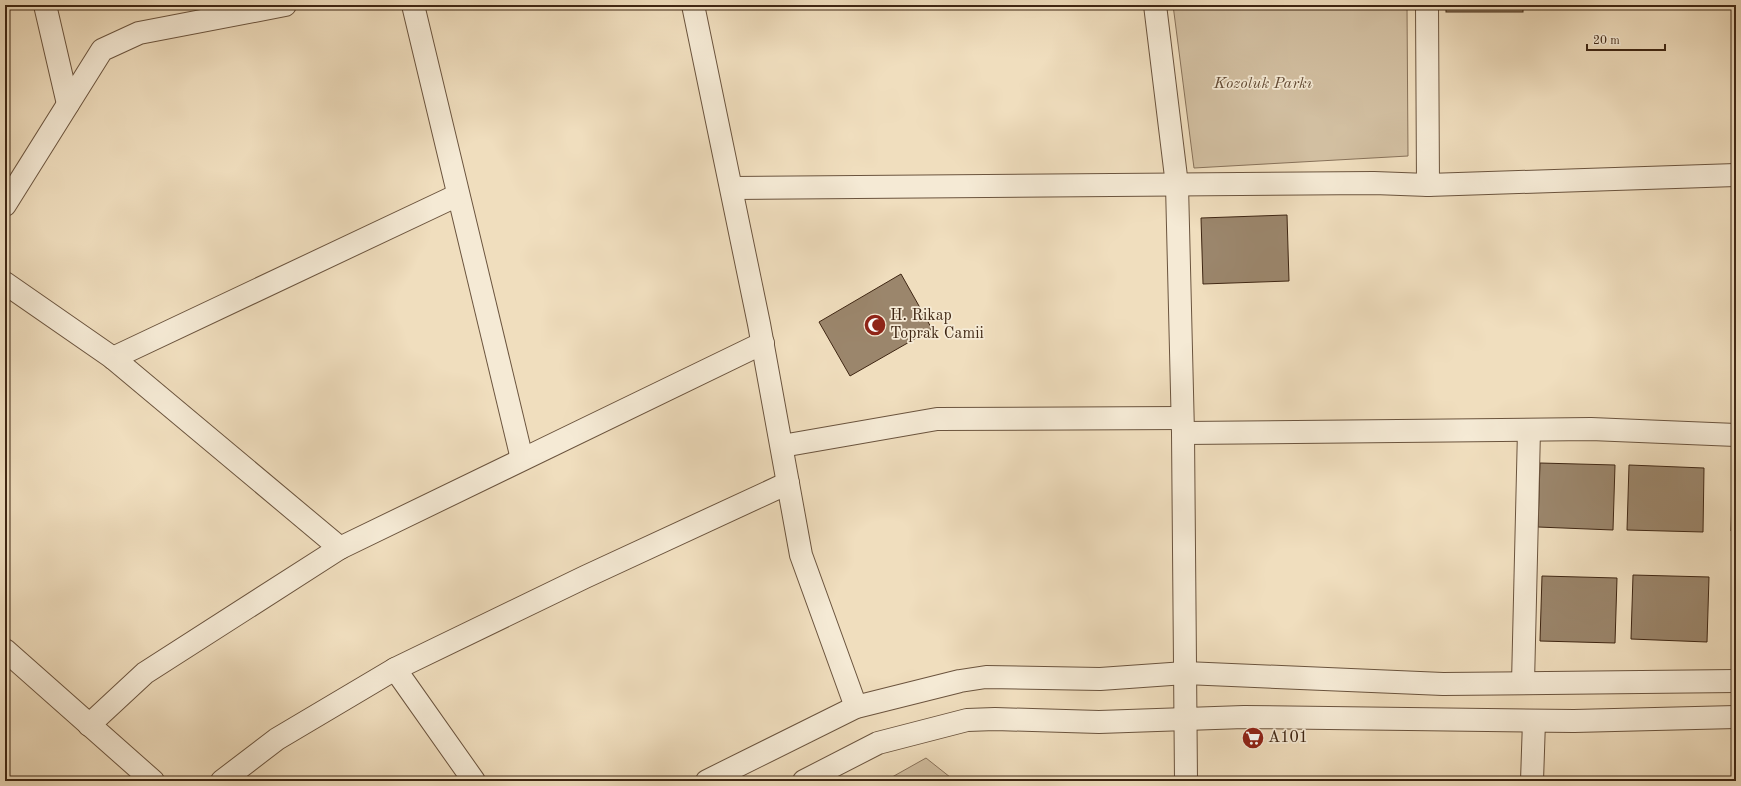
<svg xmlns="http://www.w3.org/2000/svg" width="1741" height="786" viewBox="0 0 1741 786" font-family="'Old Standard TT',serif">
<rect width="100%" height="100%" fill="#f0debe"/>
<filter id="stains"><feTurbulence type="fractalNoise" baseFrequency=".005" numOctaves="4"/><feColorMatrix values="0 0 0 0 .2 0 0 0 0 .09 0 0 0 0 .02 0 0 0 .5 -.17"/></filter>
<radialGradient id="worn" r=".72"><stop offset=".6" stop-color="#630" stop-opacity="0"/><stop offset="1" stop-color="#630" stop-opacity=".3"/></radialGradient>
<g fill="#d2bfa1" stroke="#88725a">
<path d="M 1173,5 L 1407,5 L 1408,156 L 1194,168 Z"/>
<path d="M 926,758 L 955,781 L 885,781 Z"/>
</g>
<g fill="#9b866c" stroke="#3f2613">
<rect x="1446" y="5" width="77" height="7"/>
<path d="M 1287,215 L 1289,281 L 1203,284 L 1201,218 Z"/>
<path d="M 901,274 L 932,329 L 850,376 L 819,322 Z"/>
<path d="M 1540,463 L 1615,465 L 1613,530 L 1538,527 Z"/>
<path d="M 1629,465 L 1704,468 L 1703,532 L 1627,530 Z"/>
<path d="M 1733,466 L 1736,467 L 1736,531 L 1731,531 Z"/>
<path d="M 1633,575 L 1709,577 L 1707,642 L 1631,639 Z"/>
<path d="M 1542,576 L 1617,578 L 1615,643 L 1540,641 Z"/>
<path d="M 1735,577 L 1736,577 L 1736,642 L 1733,642 Z"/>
</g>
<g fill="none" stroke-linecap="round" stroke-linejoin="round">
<g stroke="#6b543e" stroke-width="24">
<g id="minor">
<path d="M 45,5 L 68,104"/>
<path d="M 413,5 L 522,459"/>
<path d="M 693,5 L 759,324 L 801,555 L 856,707"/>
<path d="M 1155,5 L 1177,185 L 1183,433 L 1186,781"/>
<path d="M 1427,5 L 1428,185"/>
<path d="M 732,188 L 1374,183 L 1428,185 L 1736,175"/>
<path d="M 5,205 L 102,50 L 139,33 L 285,5"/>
<path d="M 5,283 L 113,358 L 340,548"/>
<path d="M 113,358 L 458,195"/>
<path d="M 1183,433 L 1591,429 L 1736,435"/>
<path d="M 782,446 L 937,419 L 1182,418"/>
<path d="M 5,650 L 153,781"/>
<path d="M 395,669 L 474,781"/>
<path d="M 1523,683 L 1529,430"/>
<path d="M 89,725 L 145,673 L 340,548 L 763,343"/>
<path d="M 222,781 L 277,739 L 395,669 L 585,577 L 788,483"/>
<path d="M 1532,781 L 1534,721"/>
</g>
</g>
<g stroke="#6b543e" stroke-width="24">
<g id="tertiary">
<path d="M 707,781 L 856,707 L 960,681 L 986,677 L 1100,679 L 1185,673 L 1443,684 L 1736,681"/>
<path d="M 804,781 L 878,743 L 967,720 L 995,719 L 1099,722 L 1244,717 L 1574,721 L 1736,717"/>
</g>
</g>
<use href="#minor" stroke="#f5ead5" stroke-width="22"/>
<use href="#tertiary" stroke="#f5ead5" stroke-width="22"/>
</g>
<defs>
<g id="mosque-disc" transform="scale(1.15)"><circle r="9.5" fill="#8f2418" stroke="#f5ead5"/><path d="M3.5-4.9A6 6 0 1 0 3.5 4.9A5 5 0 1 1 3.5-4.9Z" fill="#fff"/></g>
<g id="supermarket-disc" transform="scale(1.15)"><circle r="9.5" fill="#8f2418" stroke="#f5ead5"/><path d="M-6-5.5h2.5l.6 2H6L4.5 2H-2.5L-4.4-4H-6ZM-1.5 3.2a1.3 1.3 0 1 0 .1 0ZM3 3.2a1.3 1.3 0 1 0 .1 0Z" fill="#fff"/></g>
</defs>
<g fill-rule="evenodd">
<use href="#mosque-disc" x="875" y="325"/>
<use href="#supermarket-disc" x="1253" y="738"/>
</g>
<g text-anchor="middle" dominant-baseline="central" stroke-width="3.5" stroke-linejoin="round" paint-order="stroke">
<g font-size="16" font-style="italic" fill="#644c36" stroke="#f5ead5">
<text x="1263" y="84">Kozoluk Parkı</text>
</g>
<g font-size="16" fill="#3f2613" stroke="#f5ead5" text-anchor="start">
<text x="890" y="316">H. Rikap<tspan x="890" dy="18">Toprak Camii</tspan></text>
<text x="1268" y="738">A101</text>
</g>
</g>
<rect width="1741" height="786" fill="none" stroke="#f0debe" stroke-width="20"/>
<rect x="6" y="6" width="1729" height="774" fill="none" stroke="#3f2613" stroke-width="2"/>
<rect x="10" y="10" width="1721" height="766" fill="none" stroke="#3f2613"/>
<path d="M1587 44v6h78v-6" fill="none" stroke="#3f2613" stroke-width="2"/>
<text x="1593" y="44" font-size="12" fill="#3f2613" stroke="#f5ead5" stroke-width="3" paint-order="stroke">20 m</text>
<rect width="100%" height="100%" filter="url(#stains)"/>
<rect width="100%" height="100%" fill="url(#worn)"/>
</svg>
